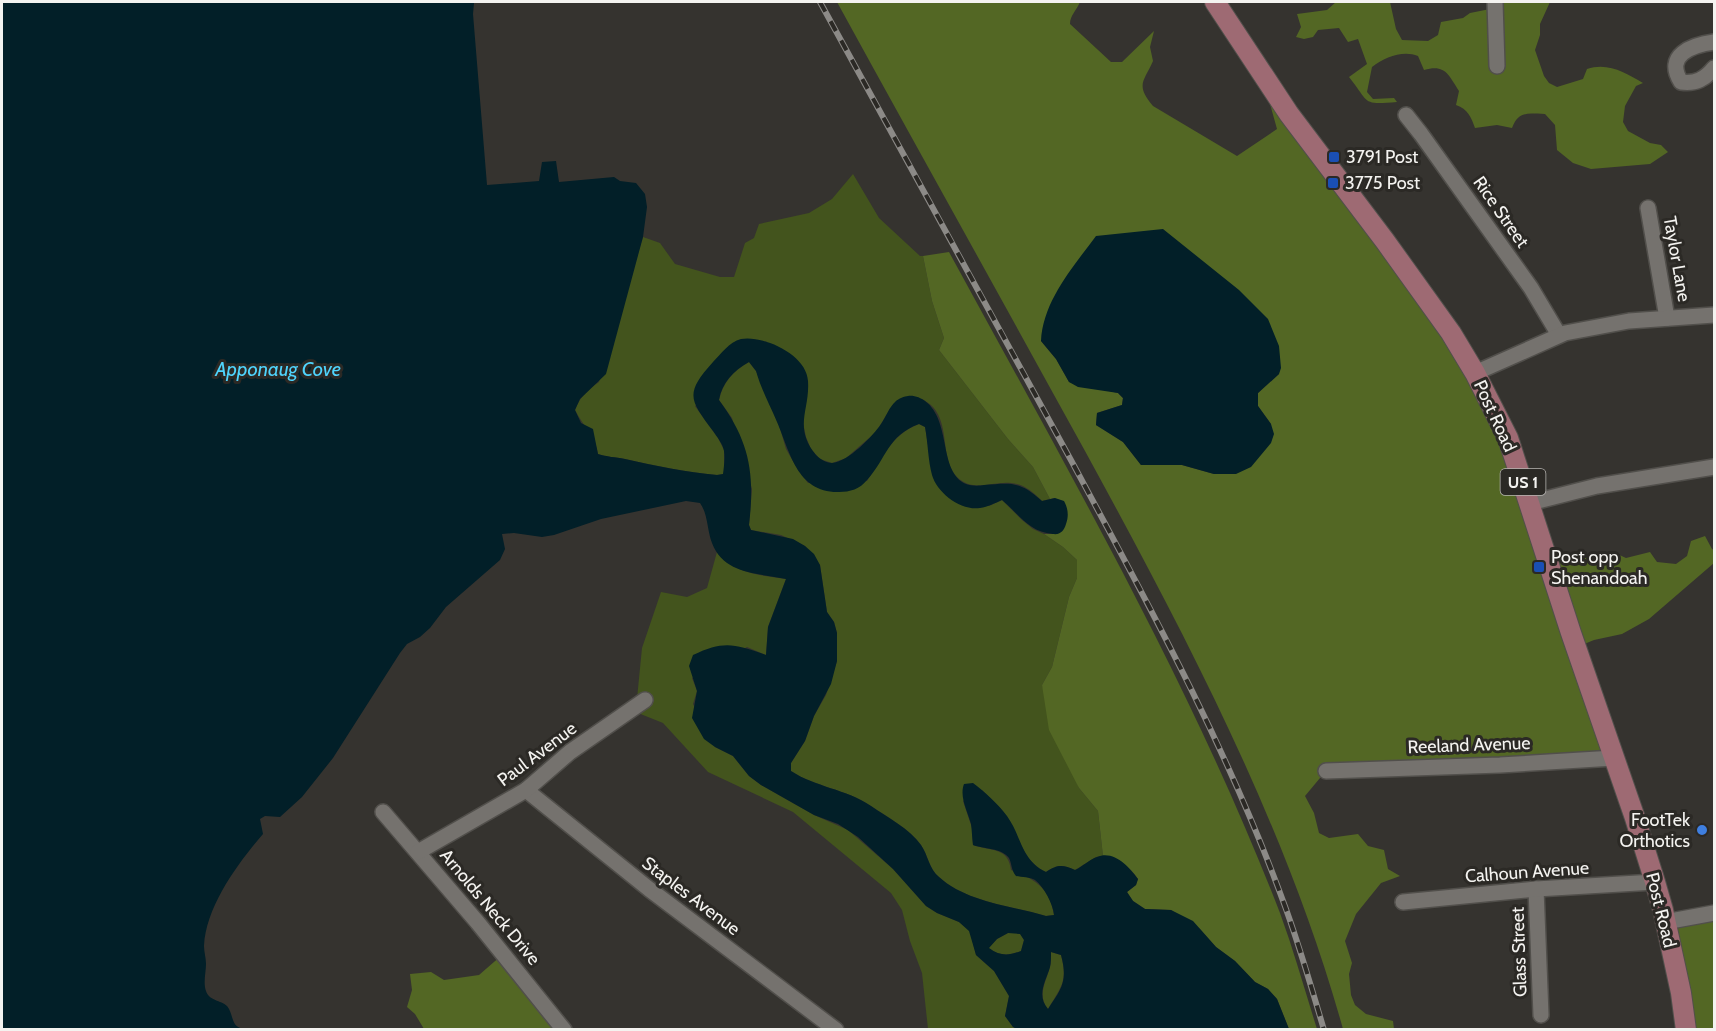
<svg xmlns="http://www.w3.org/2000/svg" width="1716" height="1031" viewBox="0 0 1716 1031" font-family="Cabin,sans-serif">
<rect width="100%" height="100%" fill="#35332f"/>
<g fill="#43541d">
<path d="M 853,174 L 879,218 L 920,256 L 923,256 L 932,301 L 944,338 L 939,350 L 1008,439 L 1033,467 L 1050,499 L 1042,501 C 1033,492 1024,484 1011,483 C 992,481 973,493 957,477 C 940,459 950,426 933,407 C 930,404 926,401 922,399 L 890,409 L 876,432 L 846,458 L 832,463 L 820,459 L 811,449 L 806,437 L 803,423 L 804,409 L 766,341 L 695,406 L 718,438 L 724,450 L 724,474 L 717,475 C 686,472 655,466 625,459 C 615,457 607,457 598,454 C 596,437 583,426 575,410 C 580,397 587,390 599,382 L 643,237 L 660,243 L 675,264 L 720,277 L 734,277 L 745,243 L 754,238 L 759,224 L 809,213 L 832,199 Z"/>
<path d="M 749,362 L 756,371 L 779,425 L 786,449 L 798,470 L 808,483 L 867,481 C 883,457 891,435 919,424 L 925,427 L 933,476 L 989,506 L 1002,500 L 1022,520 L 1033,529 L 1044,534 L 1063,547 L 1077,560 L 1077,578 L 1069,597 L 1052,667 L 1042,685 L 1079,788 L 1098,811 L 1103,856 L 1096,857 L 1075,870 C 1063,865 1058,864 1046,872 C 1023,861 1021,840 1008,819 C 1002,808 991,799 982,790 L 963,801 L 972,828 L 973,845 C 991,852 1008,846 1011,870 C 1035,879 1050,888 1054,915 L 1046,916 C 1012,906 966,902 939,877 C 929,869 928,855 921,845 C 910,829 887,817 871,806 C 846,789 815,787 791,771 L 791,763 L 805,741 L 814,716 L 826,695 L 837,661 L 837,633 L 834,622 L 827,612 L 820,565 L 805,546 L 781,535 L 751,530 L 749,525 L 752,489 L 732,418 L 719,400 C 723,382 733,371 749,362 Z"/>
<path d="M 717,552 C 735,574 759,575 786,579 L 768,627 L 766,655 L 747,647 L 692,678 L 697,691 L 693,704 L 715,747 L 733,756 L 749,776 L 761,785 L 814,815 L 848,830 L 893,869 L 926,906 L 937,913 L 959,922 L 970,931 L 976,955 L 994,971 L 1009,996 L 1005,1016 L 1013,1027 L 1019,1029 L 928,1029 L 922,973 L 910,941 L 902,910 L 891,893 L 793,812 L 708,772 L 663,723 L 638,713 L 636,709 L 642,648 L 661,592 L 687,597 L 707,588 Z"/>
<path d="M 1008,933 L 1020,933 L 1024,940 L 1021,951 C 1008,956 1000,956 988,948 L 997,939 Z"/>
<path d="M 1051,952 L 1061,955 C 1068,982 1061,987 1048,1009 C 1037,995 1046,982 1050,967 C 1051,963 1051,957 1051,952 Z"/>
</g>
<g fill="#536724" fill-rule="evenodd">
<path d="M 837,2 L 1080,2 C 1077,10 1070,15 1070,24 L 1111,62 L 1122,62 L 1154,31 L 1150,47 L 1153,61 C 1144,82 1135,84 1153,106 L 1237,156 L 1277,129 L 1261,72 L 1471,373 L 1550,565 L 1564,560 L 1613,552 L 1626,558 L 1650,552 L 1657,562 L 1676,564 L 1687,556 L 1691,541 L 1705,536 L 1712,549 L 1714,550 L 1714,563 L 1649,619 L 1622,634 L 1594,640 L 1577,647 L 1613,760 L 1325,772 L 1305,796 L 1314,813 L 1319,833 L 1329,838 L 1358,834 L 1368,846 L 1384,850 L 1388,869 L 1400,876 L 1381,883 L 1356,914 L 1345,941 L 1352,963 L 1349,974 L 1351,995 L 1355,1005 L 1366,1014 L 1393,1021 L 1394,1029 L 1343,1029 C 1286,825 1186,636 1085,451 C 1002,300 920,153 837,2 ZM 1041,341 L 1279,374 L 1258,393 L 1258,406 L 1271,424 L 1214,474 L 1182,465 L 1141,465 L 1123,442 L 1096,425 L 1097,413 L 1122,405 L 1123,398 L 1118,393 L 1069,382 L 1056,359 Z"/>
<path d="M 1336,2 L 1390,2 L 1396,29 L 1402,40 L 1428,41 L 1438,35 L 1441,22 L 1463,18 L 1470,13 L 1495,8 L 1496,2 L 1550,2 L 1540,24 L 1540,35 L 1535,50 L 1544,76 L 1549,83 L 1557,87 L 1583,79 L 1587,69 C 1608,62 1626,73 1643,83 L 1636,86 L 1625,106 L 1623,122 L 1628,131 L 1650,143 L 1661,145 L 1668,152 L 1650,164 L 1591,169 L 1573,163 L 1557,150 L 1555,125 L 1545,114 C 1528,114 1519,110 1512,128 L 1497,125 L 1475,128 C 1471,117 1468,109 1456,105 L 1459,91 C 1448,74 1445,64 1424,70 L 1418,56 C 1403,50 1385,57 1372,67 L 1367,92 L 1373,99 L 1394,98 L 1397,102 C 1361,105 1370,103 1349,77 L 1367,64 L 1358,39 L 1348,42 L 1339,28 L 1318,30 L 1313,37 L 1304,39 L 1296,37 L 1301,27 L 1297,14 L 1327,10 Z"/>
<path d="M 949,252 C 1067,469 1191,683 1280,913 C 1294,951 1305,991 1317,1029 L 1289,1029 L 1277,999 L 1268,989 L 1255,982 L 1235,961 L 1216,947 L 1200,929 L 1171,910 L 1145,909 L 1133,901 L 1127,892 L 1136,885 L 1138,879 C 1130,867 1118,857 1103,856 L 1098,811 L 1079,788 L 1049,730 L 1042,685 L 1052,667 L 1069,597 L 1077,578 L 1077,560 L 1063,547 L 1044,534 L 1058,534 L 1055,498 L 1050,499 L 1033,467 L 1008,439 L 939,350 L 944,338 L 932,301 L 923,256 Z"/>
<path d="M 1714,910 L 1714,1029 L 1684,1029 L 1665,924 Z"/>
<path d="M 502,955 L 563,1029 L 424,1029 L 415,1014 L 407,1007 L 412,990 L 410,974 L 431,972 L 444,980 L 479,975 Z"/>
</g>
<g fill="#021f28" fill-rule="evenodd">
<path d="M 2,2 L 489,2 L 474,3 L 473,14 L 487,185 L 539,181 L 542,162 L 556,161 L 559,182 L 614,177 L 620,181 L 636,183 L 645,194 L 647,207 L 643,237 L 606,374 L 580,399 L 575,410 L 581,423 L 593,429 L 598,454 C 607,457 615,457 625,459 C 655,466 686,472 717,475 L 723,474 C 724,467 725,458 724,451 C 723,444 717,437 713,431 C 690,400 684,394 713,362 C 721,354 729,342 741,339 C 764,335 807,355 808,381 C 810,410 793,427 816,455 C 820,459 826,463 832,463 C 848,462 873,436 881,424 C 886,417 889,407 896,401 C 898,399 905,396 908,396 C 914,395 921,398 925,401 C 952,421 938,472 966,484 C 971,486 979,486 984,485 C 1012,483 1020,481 1042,501 L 1055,498 L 1064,501 C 1068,508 1069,516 1066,524 C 1064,531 1060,535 1053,534 C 1028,532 1019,514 1002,500 C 995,503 988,507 980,508 C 961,511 937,493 932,475 C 928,460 928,443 925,427 L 919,424 C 887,436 887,458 867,480 C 860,489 850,492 839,492 C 797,493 790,452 777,422 C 770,405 761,389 756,371 L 749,362 C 733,371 722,383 719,400 C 750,442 755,474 749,525 L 751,530 L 793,539 L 805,546 L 814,554 L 820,565 L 827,612 L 834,622 L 837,633 L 837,661 L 831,684 L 814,716 L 805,741 L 791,763 L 791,771 C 815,787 846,789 871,806 C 887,817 910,829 921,845 C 928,855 929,869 939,877 C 966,902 1012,906 1046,916 L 1054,915 C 1053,904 1044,887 1035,880 C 1030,877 1022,877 1016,876 C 1011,870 1012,864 1009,858 C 1002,848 983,849 973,845 C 972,838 972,831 971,824 C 968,812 959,797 964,784 L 973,783 C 985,792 998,804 1007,816 C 1022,837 1021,860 1046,872 C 1058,864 1063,865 1075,870 C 1082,867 1090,859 1097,857 C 1114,850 1129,867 1138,879 L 1136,885 L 1127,892 L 1133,901 L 1145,909 L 1171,910 L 1193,921 L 1216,947 L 1235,961 L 1255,982 L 1268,989 L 1277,999 L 1289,1029 L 1019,1030 L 1013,1027 L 1005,1016 L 1009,996 L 994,971 L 976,955 L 969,931 L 959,922 L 937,913 L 926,906 L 893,869 L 858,837 L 838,824 L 814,815 L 761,785 L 749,776 L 733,756 L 715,747 L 704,739 L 692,718 L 697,691 L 689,666 L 693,655 C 724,640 735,644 766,655 L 768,627 L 786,579 C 759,573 724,575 712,543 C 707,530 708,514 700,503 L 686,501 L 601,519 L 554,535 L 542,537 L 514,533 L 502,534 L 505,549 L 500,560 L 446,607 L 430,628 L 420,637 L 407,644 L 400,653 L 333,758 L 302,797 L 280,817 L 265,816 L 260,819 L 263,834 C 238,863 206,906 204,946 C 204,952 206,958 206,964 C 206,972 203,983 206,991 C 209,1001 221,1000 227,1006 C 234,1014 230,1028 245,1029 L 2,1029 ZM 1008,933 L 1020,934 L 1024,940 L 1021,951 C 1008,956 1000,956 989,948 L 997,939 ZM 1051,952 L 1061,955 C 1068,981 1062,988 1048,1009 C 1036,995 1046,981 1050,967 C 1051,963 1051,957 1051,952 Z"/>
<path d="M 1163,229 L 1239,290 L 1268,319 L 1279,346 L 1281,368 L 1279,374 L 1258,393 L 1258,406 L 1271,424 L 1274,434 L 1271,443 L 1251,467 L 1236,474 L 1214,474 L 1182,465 L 1141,465 L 1123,442 L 1096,425 L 1097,413 L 1122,405 L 1123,398 L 1118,393 L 1078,387 L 1069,382 L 1056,359 L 1041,341 C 1043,301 1073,267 1096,236 Z"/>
</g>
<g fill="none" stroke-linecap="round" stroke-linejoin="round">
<g stroke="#514f4b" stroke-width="18">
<g id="minor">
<path d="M 1495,2 L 1497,66"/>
<path d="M 1714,42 C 1692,45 1664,55 1681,82 C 1696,84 1705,79 1714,68"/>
<path d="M 1406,115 L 1421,134 L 1531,288 L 1559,335"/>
<path d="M 1648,208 L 1667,318"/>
<path d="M 1475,373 L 1565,333 L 1629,321 L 1714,315"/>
<path d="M 1530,503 L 1597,486 L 1714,467"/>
<path d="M 1326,771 L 1500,765 L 1614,758"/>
<path d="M 526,790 L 649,889 L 836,1030"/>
<path d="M 383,812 L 478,923 L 564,1030"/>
<path d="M 418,852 L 526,790 L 570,752 L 645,700"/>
<path d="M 1536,889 L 1541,1015"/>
<path d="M 1403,902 L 1536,889 L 1655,882"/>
<path d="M 1665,922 L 1714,913"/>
</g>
</g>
<g stroke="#514f4b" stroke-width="22">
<path id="major" d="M 1215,2 L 1289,114 L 1385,241 L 1451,333 L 1475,373 L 1508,438 L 1571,633 L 1635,818 L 1655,882 L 1663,910 L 1681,993 L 1686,1030"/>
</g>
<use href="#minor" stroke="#75726e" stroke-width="15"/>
<use href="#major" stroke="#9e6a73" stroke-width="20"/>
<g stroke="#8c8a87" stroke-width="6">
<path id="rail" d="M 820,2 C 904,155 988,308 1072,462 C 1150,607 1230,753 1286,909 C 1300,948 1312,989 1324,1030"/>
</g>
<use href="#rail" stroke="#2b2925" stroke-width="4" stroke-dasharray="11" stroke-linecap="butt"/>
</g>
<g fill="#1a4fb4" stroke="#2b2925" stroke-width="2">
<rect x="1328" y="151" width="12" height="12" rx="3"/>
<rect x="1327" y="177" width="12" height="12" rx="3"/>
<rect x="1533" y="561" width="12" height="12" rx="3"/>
</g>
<circle fill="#3f7fe0" stroke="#2b2925" stroke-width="2" cx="1702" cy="830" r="6"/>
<g text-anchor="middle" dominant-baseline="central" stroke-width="6" stroke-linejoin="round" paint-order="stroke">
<rect fill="#2b2925" stroke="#b8b6b3" stroke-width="1.5" x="1500.5" y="469" width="45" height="26" rx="4.5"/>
<g font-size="16" font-weight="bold" fill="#f4f3f0">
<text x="1523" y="482">US 1</text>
</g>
<g font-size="18" fill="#f4f3f0" stroke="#2b2925" text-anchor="start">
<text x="1346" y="157">3791 Post</text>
<text x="1345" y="183">3775 Post</text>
<text x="1551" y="557">Post opp<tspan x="1551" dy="21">Shenandoah</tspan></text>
<text x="1690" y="820" text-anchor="end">FootTek<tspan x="1690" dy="21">Orthotics</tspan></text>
</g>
<g font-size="18" fill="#f4f3f0" stroke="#2b2925">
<text transform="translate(1501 212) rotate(55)">Rice Street</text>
<text transform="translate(1677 259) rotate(80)">Taylor Lane</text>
<text transform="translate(1495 416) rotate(65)">Post Road</text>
<text transform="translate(1469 745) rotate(-2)">Reeland Avenue</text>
<text transform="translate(537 754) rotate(-37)">Paul Avenue</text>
<text transform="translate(1527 872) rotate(-4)">Calhoun Avenue</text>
<text transform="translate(691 896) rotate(37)">Staples Avenue</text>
<text transform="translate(490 907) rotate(50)">Arnolds Neck Drive</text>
<text transform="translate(1661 910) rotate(76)">Post Road</text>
<text transform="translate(1519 952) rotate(-92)">Glass Street</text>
</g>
<g font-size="20" font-style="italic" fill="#4fd4fc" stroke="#2b2925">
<text x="278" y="369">Apponaug Cove</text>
</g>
</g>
<rect width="1716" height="1031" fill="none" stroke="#f4f3f0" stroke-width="6"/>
</svg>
